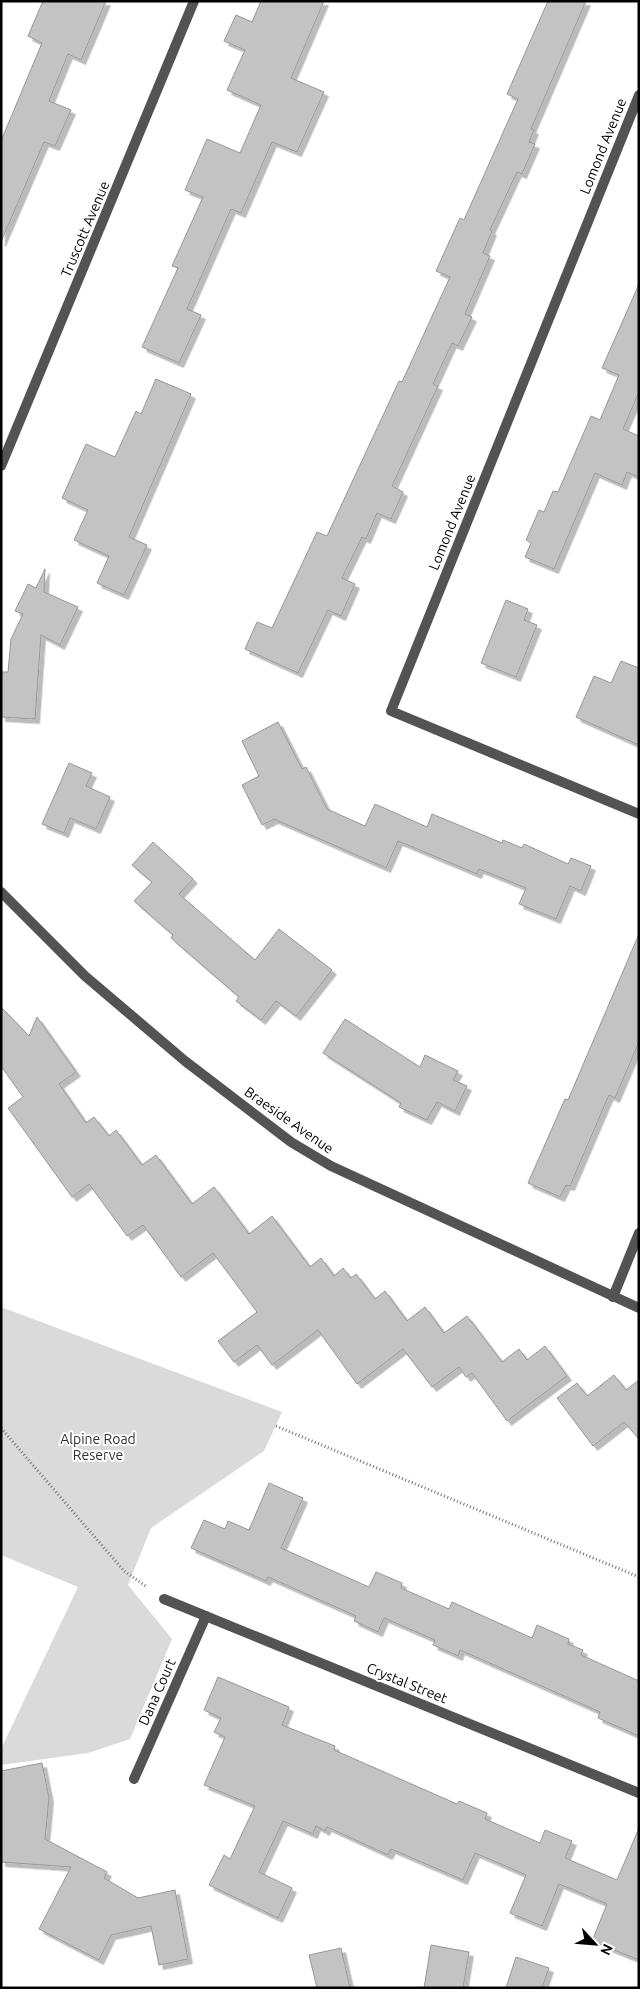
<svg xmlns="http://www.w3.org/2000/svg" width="640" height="1989" viewBox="0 0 640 1989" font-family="Ubuntu,sans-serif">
<defs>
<filter id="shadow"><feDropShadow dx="4.5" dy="4.5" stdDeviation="0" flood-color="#0004"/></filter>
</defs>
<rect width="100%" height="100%" fill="#fff"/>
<path fill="#dadada" d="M 1,1307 L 282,1412 L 264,1451 L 151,1528 L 128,1585 L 172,1639 L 130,1739 L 88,1753 L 1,1765 L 1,1749 L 78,1587 L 1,1555 Z"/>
<g fill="#c3c3c3" stroke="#979797" filter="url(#shadow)">
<path d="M 43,1 L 106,1 L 81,60 L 68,54 L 49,101 L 71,110 L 55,146 L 44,142 L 1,242 L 1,141 L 42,43 L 28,36 Z"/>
<path d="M 261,1 L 324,1 L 291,78 L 324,92 L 297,152 L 272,142 L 241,213 L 231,209 L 187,309 L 201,315 L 179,363 L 142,347 L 178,268 L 172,266 L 203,197 L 185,190 L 207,139 L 240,153 L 261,105 L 227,90 L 245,50 L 224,41 L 236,15 L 252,22 Z"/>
<path d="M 548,1 L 586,1 L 531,129 L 534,130 L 529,142 L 535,144 L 522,174 L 517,172 L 490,230 L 492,231 L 483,253 L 490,256 L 465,314 L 472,317 L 458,346 L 452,343 L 433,384 L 438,386 L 392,486 L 403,492 L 391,519 L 377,513 L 366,539 L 362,537 L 342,578 L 355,584 L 341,616 L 328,610 L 298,673 L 245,649 L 257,622 L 272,628 L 317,532 L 327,536 L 399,381 L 402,382 L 450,277 L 436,271 L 460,218 L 464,220 L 518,99 L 507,94 Z"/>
<path d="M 639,284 L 639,392 L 623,429 L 639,436 L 639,477 L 627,472 L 622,485 L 595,473 L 554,569 L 525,557 L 531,543 L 526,540 L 539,510 L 544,512 L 553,491 L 558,492 L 591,416 L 600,420 L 619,375 L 602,368 Z"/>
<path d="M 156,379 L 191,394 L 129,537 L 147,545 L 124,595 L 97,583 L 109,556 L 74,540 L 88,510 L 62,498 L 86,444 L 115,457 L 136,411 L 141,414 Z"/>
<path d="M 45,569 L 44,592 L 78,607 L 60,645 L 41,635 L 35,719 L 1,717 L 1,672 L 8,672 L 11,639 L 23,614 L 15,611 L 28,584 L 36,588 Z"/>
<path d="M 506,600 L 528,609 L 524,620 L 537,625 L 516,677 L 481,663 Z"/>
<path d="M 621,661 L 639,668 L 639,745 L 576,717 L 594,676 L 611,683 Z"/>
<path d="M 278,722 L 302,769 L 306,767 L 327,809 L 365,826 L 375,804 L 427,827 L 432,814 L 502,843 L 503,840 L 522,848 L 524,844 L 568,864 L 571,858 L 591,866 L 581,891 L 570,886 L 556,919 L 519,904 L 526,888 L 479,869 L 477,874 L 398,841 L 386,868 L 274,819 L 262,825 L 242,785 L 259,776 L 242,741 Z"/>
<path d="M 69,763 L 92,773 L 86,786 L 110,797 L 96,829 L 70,818 L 64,833 L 42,824 Z"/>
<path d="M 153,842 L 193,879 L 179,894 L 255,960 L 279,929 L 332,970 L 296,1016 L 276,1001 L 261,1020 L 236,1001 L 239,997 L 171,938 L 173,935 L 134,901 L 152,882 L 132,865 Z"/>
<path d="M 639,934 L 639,1042 L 615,1098 L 609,1095 L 570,1186 L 566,1185 L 560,1197 L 528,1183 L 565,1099 L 568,1100 Z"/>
<path d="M 1,1007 L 29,1036 L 37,1017 L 76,1072 L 59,1084 L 86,1123 L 94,1117 L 109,1136 L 116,1130 L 142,1165 L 156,1155 L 192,1204 L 214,1187 L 249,1234 L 272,1216 L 310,1267 L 321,1258 L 334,1276 L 343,1268 L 351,1278 L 356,1274 L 375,1299 L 385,1291 L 407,1321 L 425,1307 L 444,1333 L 467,1316 L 502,1362 L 519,1349 L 527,1360 L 545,1346 L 567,1376 L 507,1421 L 472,1373 L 466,1377 L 459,1367 L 432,1387 L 403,1349 L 357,1384 L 318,1330 L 272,1365 L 257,1345 L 234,1362 L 218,1341 L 257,1312 L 213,1253 L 181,1277 L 143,1225 L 127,1236 L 89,1184 L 72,1197 L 8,1108 L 23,1097 L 1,1066 Z"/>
<path d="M 345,1019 L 420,1067 L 425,1055 L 458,1071 L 453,1080 L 467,1086 L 455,1111 L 437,1102 L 427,1120 L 399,1107 L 401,1103 L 323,1053 Z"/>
<path d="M 614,1375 L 626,1390 L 639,1380 L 639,1439 L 624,1422 L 593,1446 L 557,1398 L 577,1383 L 587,1396 Z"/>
<path d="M 269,1483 L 303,1498 L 281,1548 L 369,1587 L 376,1572 L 402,1583 L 401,1588 L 449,1609 L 452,1602 L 532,1638 L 537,1625 L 569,1639 L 568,1644 L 583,1650 L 581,1655 L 639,1681 L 639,1736 L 598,1718 L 600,1712 L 460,1650 L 458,1656 L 433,1645 L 435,1640 L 384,1618 L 378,1632 L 354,1621 L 356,1616 L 268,1577 L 266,1581 L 191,1548 L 204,1520 L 225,1529 L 228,1521 L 249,1530 Z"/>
<path d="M 218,1677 L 289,1707 L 282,1725 L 335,1746 L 334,1750 L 457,1804 L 459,1801 L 487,1813 L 485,1819 L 540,1843 L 545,1830 L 572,1841 L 565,1858 L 617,1880 L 639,1828 L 639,1960 L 592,1941 L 607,1904 L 559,1884 L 542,1926 L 510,1913 L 526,1875 L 475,1853 L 463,1880 L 391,1849 L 388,1855 L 327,1827 L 325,1831 L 316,1826 L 313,1834 L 283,1821 L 259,1872 L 292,1888 L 278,1918 L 209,1885 L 224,1855 L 230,1859 L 255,1806 L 204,1785 L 225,1737 L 214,1732 L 221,1718 L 204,1710 Z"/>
<path d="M 42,1763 L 49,1798 L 45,1839 L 107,1872 L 104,1878 L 138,1898 L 175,1890 L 188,1959 L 159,1965 L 151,1926 L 111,1935 L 99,1960 L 39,1929 L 71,1867 L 1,1862 L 1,1771 Z"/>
<path d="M 431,1945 L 469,1952 L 463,1988 L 424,1988 Z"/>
<path d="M 341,1948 L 350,1988 L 317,1988 L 309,1955 Z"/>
<path d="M 516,1957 L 549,1968 L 542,1988 L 506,1988 Z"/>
</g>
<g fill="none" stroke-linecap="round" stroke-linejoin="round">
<g stroke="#757575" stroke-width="3" stroke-dasharray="1 2.5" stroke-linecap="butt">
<path d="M 276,1426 L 639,1577"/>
<path d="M 1,1428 L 124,1571 L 147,1587"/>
</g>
<g stroke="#535353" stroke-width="10">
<path d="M 639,95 L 391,711 L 639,814"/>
<path d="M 1,466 L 194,1"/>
<path d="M 613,1297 L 639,1233"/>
<path d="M 164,1599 L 639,1793"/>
<path d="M 134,1779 L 206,1616"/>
</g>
<path stroke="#535353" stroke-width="10" d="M 1,892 L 85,976 L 185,1061 L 291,1142 L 331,1166 L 639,1308"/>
</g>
<g text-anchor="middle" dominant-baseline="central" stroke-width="4" stroke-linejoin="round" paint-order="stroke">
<g font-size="14" fill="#000" stroke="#fff">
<text transform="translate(603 146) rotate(-68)">Lomond Avenue</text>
<text transform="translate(85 229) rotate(-67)">Truscott Avenue</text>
<text transform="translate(452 522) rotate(-68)">Lomond Avenue</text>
<text transform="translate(289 1120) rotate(35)">Braeside Avenue</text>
<text transform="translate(407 1683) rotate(22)">Crystal Street</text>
<text transform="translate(157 1692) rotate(-66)">Dana Court</text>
</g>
<g font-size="14" fill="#313131" stroke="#fff">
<text x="98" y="1439">Alpine Road<tspan x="98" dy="16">Reserve</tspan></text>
</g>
</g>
<rect width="640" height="1989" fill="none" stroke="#000000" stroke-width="5"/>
<g transform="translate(595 1944) rotate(116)" stroke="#ffffff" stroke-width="4" paint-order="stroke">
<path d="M0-4L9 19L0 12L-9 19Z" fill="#000000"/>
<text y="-8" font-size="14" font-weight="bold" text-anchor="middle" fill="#000000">N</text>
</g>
</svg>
